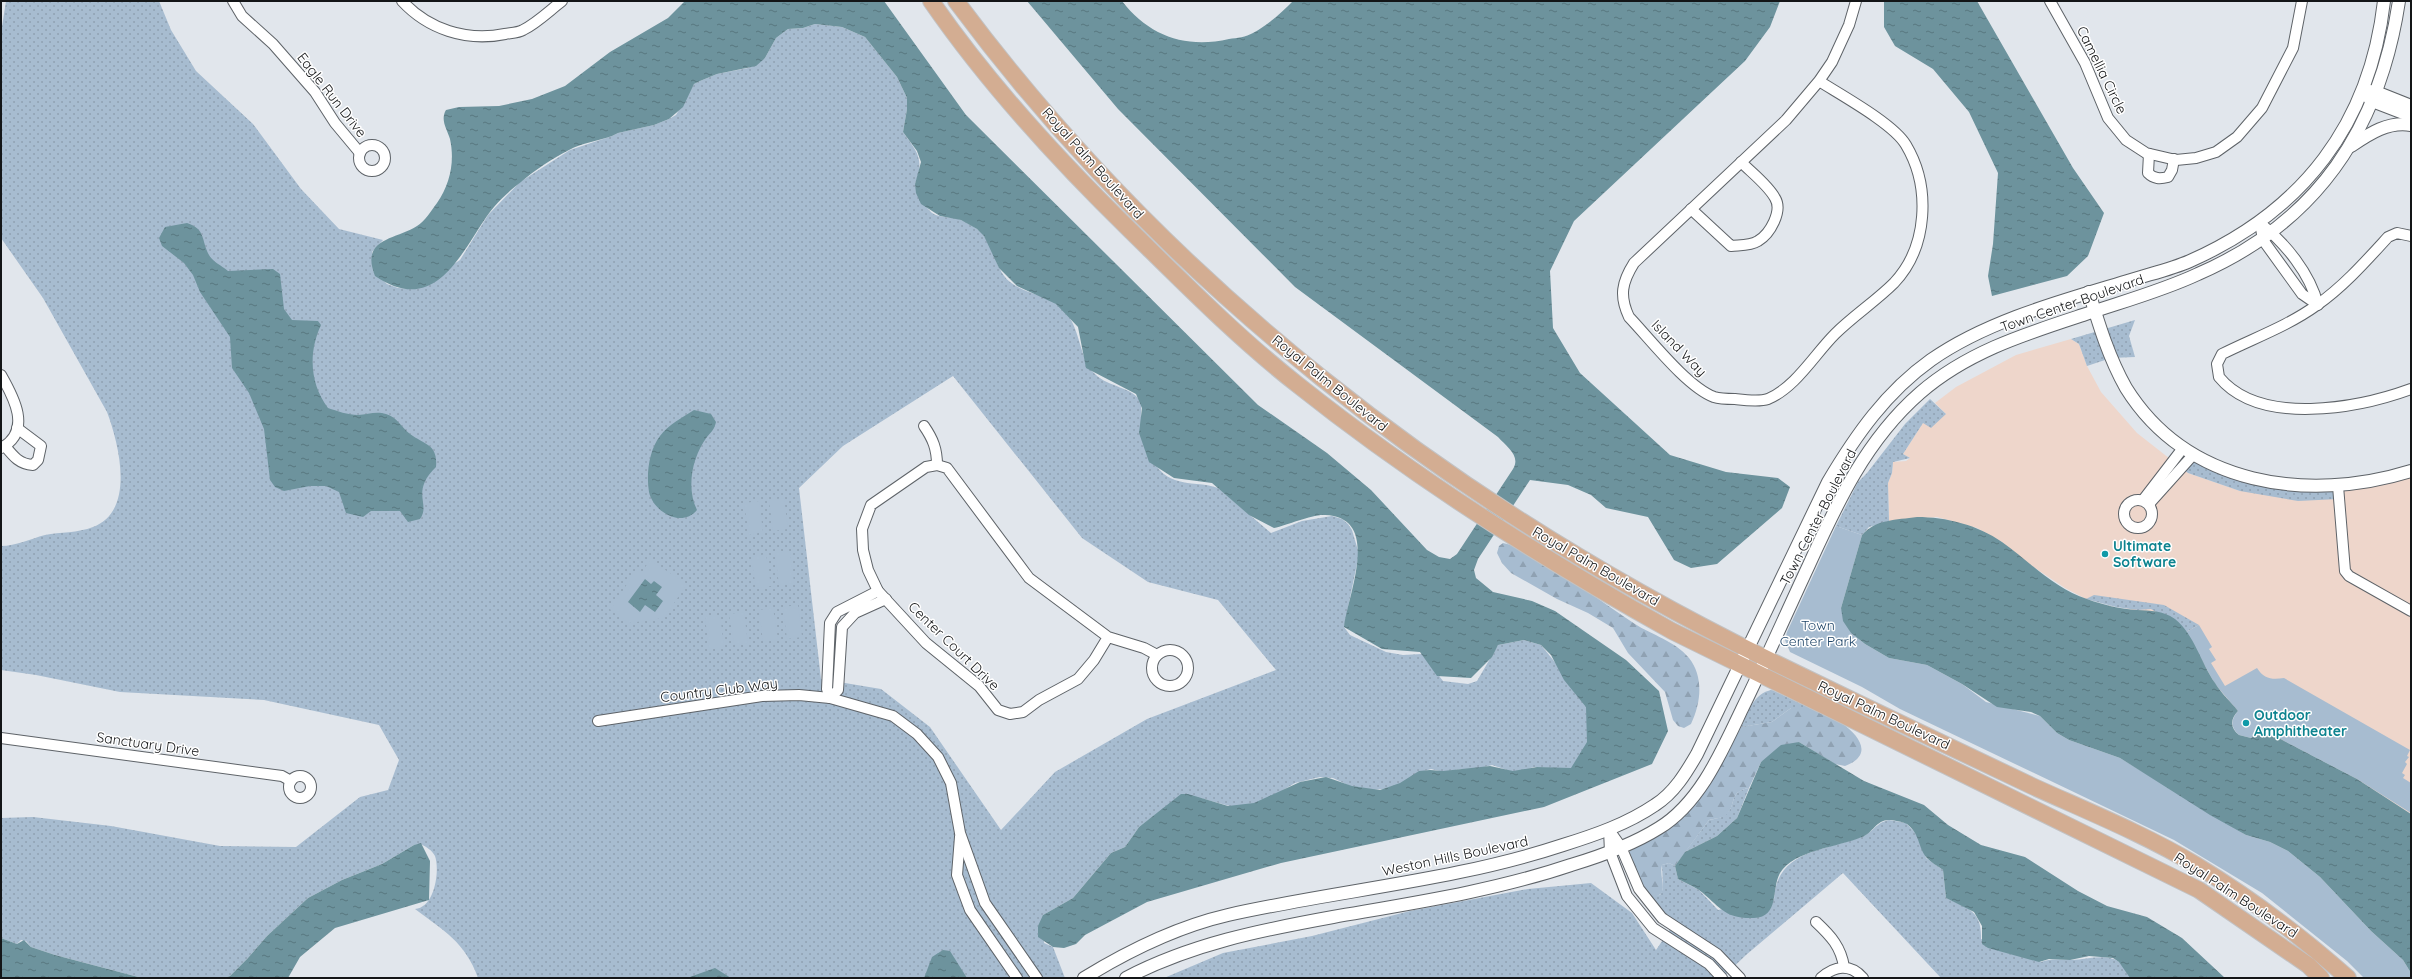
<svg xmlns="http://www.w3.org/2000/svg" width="2412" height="979" viewBox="0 0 2412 979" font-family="Quicksand,sans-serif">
<defs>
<pattern id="grass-dots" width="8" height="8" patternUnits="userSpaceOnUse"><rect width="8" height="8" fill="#a7bcd0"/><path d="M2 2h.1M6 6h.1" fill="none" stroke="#8fa1b2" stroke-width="1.8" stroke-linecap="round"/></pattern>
<pattern id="forest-firs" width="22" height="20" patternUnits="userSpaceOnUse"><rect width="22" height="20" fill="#a7bcd0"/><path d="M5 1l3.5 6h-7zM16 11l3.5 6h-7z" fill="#8fa1b2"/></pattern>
<pattern id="water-ripples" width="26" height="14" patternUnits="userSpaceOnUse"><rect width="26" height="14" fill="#6d939d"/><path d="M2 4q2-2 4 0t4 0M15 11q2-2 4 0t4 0" fill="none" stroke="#58777f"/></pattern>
</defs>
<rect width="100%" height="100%" fill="#e1e6ec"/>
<path fill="#eed6cb" d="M 2071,339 L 2079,344 L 2087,366 L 2101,392 L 2137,433 L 2188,473 L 2240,491 L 2338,486 L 2411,471 L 2411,814 L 2357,779 L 2238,711 L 2215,684 L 2189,636 L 2176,620 L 2086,599 L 2065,588 L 2023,560 L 2002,542 L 1977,528 L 1937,517 L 1889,521 L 1888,483 L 1892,473 L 1893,462 L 1906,461 L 1910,458 L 1903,454 L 1923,423 L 1946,414 L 1935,403 L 1956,387 L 2016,355 Z"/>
<g fill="url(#grass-dots)" fill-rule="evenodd">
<path d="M 6,1 L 159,1 L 171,30 L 196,71 L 253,124 L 301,189 L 339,229 L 383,240 L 372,252 L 373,271 L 387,284 L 398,288 L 415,289 L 460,260 L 488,215 L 520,182 L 570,150 L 612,136 L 618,133 L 654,125 L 669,119 L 676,115 L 694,84 L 700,81 L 717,74 L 748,68 L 765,58 L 776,38 L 788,29 L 803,28 L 815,24 L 842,27 L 865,37 L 897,77 L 907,98 L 907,109 L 903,132 C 917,152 925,159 915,184 C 919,192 923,204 930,211 C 937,219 952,216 961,220 C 966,222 972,226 977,229 C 995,242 993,268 1010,282 C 1029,297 1053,294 1067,314 C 1081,332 1079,358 1095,374 C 1109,388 1132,386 1142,403 C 1137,429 1149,472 1175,480 C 1189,485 1205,483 1218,488 L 1271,533 L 1302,521 L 1332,516 L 1342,519 L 1348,524 L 1352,530 L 1359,554 L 1344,627 L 1350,635 L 1386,652 L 1403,655 L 1422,654 L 1443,681 L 1468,684 L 1477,681 L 1498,645 L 1524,640 L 1541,645 L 1587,702 L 1591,738 L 1578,767 L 1567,769 L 1534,767 L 1516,773 L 1492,765 L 1474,770 L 1461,769 L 1444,772 L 1431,769 L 1421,772 L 1414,780 L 1383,789 L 1372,790 L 1352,787 L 1333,778 L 1320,777 L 1295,783 L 1265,801 L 1237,808 L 1200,798 L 1159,812 L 1139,827 L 1125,847 L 1111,853 L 1073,898 L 1043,915 L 1044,943 L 1053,947 L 1065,978 L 478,978 C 465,942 444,931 415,909 C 435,908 440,870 435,856 C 432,850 426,847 421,844 L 414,845 L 382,864 L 342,880 L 308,898 L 267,936 L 247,959 L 230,976 L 224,978 L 142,978 L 55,955 L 31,947 L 26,941 L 21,940 L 17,944 L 1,938 L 1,818 L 33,817 L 111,826 L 220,846 L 296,847 L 360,797 L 388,790 L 399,760 L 379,725 L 264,700 L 120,692 L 36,675 L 1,670 L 1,546 C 16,546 30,539 45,535 C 60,532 78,533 93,527 C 136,511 119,444 107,412 L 43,298 L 1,238 L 1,33 ZM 953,376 L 1082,538 L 1148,582 L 1218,600 L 1276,670 L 1147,719 L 1055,772 L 1001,830 L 930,727 L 881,689 L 821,679 L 799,488 L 843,446 Z"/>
<path d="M 2135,320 L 2129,336 L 2135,357 L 2111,358 L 2087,366 L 2079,344 L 2071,339 Z"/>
<path d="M 1930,399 L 1946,414 L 1931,428 L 1923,423 L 1903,454 L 1910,458 L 1893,462 L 1892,473 L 1888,483 L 1889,521 L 1869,527 L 1862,535 L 1836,526 L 1858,482 L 1867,473 L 1905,424 Z"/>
<path d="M 2183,448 L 2219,468 L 2338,486 L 2339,499 L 2298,501 L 2240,491 L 2188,473 L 2182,468 L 2171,480 L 2163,473 Z"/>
<path d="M 2094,595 L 2164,605 L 2199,625 L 2186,632 L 2183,628 L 2151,609 L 2138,610 L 2116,607 L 2086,599 Z"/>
<path d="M 1772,690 L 1810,708 L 1791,708 L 1772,722 L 1741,727 C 1749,712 1753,693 1772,690 Z"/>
<path d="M 1749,788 L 1737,818 L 1717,836 L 1685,852 L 1709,820 C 1714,819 1721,818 1725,815 C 1738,805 1727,792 1749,788 Z"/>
<path d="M 1889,820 L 1906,823 L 1919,837 L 1926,858 L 1943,870 L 1946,898 C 1968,908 1982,911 1981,939 L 2041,962 C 2052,958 2060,960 2071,960 C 2094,959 2120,948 2130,978 L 1941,978 L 1843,873 L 1746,955 L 1722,978 L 1164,978 L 1223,953 L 1312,936 L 1410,911 L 1528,889 L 1591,883 L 1632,913 L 1656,950 L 1673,925 L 1645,897 L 1660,895 L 1663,889 L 1662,865 L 1669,863 L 1675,866 L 1678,879 L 1699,890 L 1718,910 L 1774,900 C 1776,850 1824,851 1861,837 C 1873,833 1875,823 1889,820 Z"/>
</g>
<g fill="url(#forest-firs)">
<path d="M 1503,543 C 1515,545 1525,552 1536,558 C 1570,578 1602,602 1635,624 C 1652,635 1675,641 1689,658 C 1704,677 1701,703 1691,724 L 1684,728 L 1678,726 L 1673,720 L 1665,692 L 1628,653 L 1613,628 L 1588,613 L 1557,599 L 1511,573 L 1502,563 L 1497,553 L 1499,546 Z"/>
<path d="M 1791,708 C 1796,708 1803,707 1809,708 C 1831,711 1890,749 1845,766 L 1835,764 L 1799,742 L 1761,762 L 1749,788 C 1727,792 1738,805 1725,816 C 1721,818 1713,819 1709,820 L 1675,866 L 1669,863 L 1662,865 C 1658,881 1674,899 1645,897 L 1628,858 L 1631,848 L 1713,777 L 1741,727 L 1772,722 Z"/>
</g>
<g fill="#a7bcd0">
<path d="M 784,498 L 788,529 L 773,531 L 769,500 Z"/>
<path d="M 759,501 L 763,532 L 749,535 L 744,503 Z"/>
<path d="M 1836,526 L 1862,535 L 1841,608 L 1851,633 L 1865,644 L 1889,658 L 1927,665 L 1962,684 L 1986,702 L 2040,716 L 2057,733 L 2069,740 L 2120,758 L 2246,835 L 2270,842 L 2288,851 L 2320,877 L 2371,931 L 2403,960 L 2411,973 L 2411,978 L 2364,978 L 2347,961 L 2262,893 L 2174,840 L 1900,709 L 1862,687 L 1790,652 L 1785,640 L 1787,632 Z"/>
<path d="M 790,551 L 794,583 L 779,585 L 775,553 Z"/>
<path d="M 766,554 L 771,586 L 756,588 L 751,557 Z"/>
<path d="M 650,560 L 687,584 L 664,618 L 629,623 L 610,610 L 637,569 L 642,572 Z"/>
<path d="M 798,605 L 802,637 L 787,639 L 783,607 Z"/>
<path d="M 773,608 L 778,640 L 763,642 L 759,610 Z"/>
<path d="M 744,612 L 748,643 L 734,645 L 729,614 Z"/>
<path d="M 720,615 L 724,647 L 709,649 L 705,617 Z"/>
<path d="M 2199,625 L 2212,647 L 2209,649 L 2216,660 L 2211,663 L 2225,686 L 2257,668 C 2264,679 2272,680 2284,678 L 2410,750 L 2407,756 L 2409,757 L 2405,762 L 2407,764 L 2402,773 L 2405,775 L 2403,778 L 2411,783 L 2411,813 L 2357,779 L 2261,729 L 2251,738 L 2239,735 C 2230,727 2231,719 2238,711 L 2215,684 L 2186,632 Z"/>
</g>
<g fill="url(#water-ripples)">
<path d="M 685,1 L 884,1 L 966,115 L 1258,405 L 1327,453 L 1371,490 L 1427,550 L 1439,557 L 1450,559 L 1457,554 L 1513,469 C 1521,456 1507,447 1498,437 L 1295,287 L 1118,109 L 1027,1 L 1122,1 C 1149,36 1186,49 1229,39 C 1237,38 1246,37 1253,33 C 1268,25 1281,13 1293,1 L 1780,1 L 1770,27 L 1745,61 L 1574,221 L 1550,271 L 1553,328 L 1580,373 L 1670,455 L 1726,472 L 1778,478 L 1790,487 L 1782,508 L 1717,564 L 1691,568 L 1674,560 L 1648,517 L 1606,508 L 1591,495 L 1568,485 L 1530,480 L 1478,559 L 1474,570 L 1476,578 L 1493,592 L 1532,601 L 1555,611 L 1626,660 L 1659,691 L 1668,731 L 1652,764 L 1544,807 L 1281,863 L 1147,902 L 1085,935 L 1076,944 L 1064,948 L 1053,947 L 1038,937 L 1038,926 L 1043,915 L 1073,898 L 1111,853 L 1125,847 L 1139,827 L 1181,794 L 1188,794 L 1228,806 L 1254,803 L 1300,782 L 1326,777 L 1352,786 L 1380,790 L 1400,783 L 1419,771 L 1430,770 L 1443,771 L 1490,766 L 1513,771 L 1537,767 L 1571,768 L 1587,742 L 1586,707 L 1564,680 L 1551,655 L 1541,645 L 1524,640 L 1498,645 L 1492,657 L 1471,678 L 1437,676 L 1420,652 L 1382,649 L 1344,627 C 1347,597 1383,517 1325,515 C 1312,514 1288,525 1274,528 L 1249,515 L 1212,483 L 1174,478 L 1149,462 L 1139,433 L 1142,408 L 1136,394 L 1086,368 L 1078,327 L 1056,304 L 1017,286 L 999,268 L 984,236 L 977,229 L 961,220 L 940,216 L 921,204 L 916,193 L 915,184 L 921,162 L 917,151 L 903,132 L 907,109 L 907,98 L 897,77 L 865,37 L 842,27 L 815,24 L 803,28 L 788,29 L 776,38 L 765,58 L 756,66 L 717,74 L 700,81 L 694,84 L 683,107 L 669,119 L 654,125 L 618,133 L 612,136 C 598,141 582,143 569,150 C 553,158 535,170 521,182 C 509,191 495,204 487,216 C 459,257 434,316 375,276 C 360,238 395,240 417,226 C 425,221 431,211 437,203 C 450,184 455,162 450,139 C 447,129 440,120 446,110 L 459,107 L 499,106 L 532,99 L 565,86 L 610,52 L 668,18 Z"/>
<path d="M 1884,1 L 1977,1 L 2073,168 L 2104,213 L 2088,256 L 2067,276 L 1992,296 L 1988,276 L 1993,244 L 1998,173 L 1969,112 L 1933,69 L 1895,46 L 1884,27 Z"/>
<path d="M 187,223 C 206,229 201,240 209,255 C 212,261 222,266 228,271 L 273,269 L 280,274 L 284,309 L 292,320 L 318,321 L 321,325 C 308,353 310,384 328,408 C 337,411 348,415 358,415 C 368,414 377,411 386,414 C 397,417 402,428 410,434 C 425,445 438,444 436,467 C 410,492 431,504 420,519 L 408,522 L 400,511 L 371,511 L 363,517 L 346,513 L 339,492 L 326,486 L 310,486 L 284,491 L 275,487 L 270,480 L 264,429 L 249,393 L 232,368 L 230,337 L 200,292 L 193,275 L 184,263 L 162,246 L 159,238 L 165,227 Z"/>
<path d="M 694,410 L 711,414 L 716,422 C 714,430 712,431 707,437 C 692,457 686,488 697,510 C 681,529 653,511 649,492 C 646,474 649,450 660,436 C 668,425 683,417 694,410 Z"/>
<path d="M 1917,517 C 1946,517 1978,525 2002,542 C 2030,562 2055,589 2087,599 C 2103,605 2121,609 2137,610 C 2151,611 2162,610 2175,619 C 2194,634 2201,663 2215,683 C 2221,693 2231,702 2238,711 C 2230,719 2230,728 2239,735 L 2251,738 L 2261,729 L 2357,779 L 2411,814 L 2411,973 L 2403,960 L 2371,931 L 2320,877 L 2288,851 L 2270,842 L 2246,835 L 2210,815 L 2120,758 L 2069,740 L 2057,733 L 2040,716 L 2031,712 L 1997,707 L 1962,684 L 1927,665 L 1889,658 L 1865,644 L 1851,633 L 1843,621 L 1841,608 L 1862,535 C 1876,519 1896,520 1917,517 Z"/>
<path d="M 645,579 L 651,584 L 654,581 L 662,587 L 656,595 L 663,601 L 655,612 L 645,605 L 640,612 L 628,602 Z"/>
<path d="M 1799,742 L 1864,781 L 1924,805 L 1948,825 L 1981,845 L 2025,857 L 2078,891 L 2107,906 L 2147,917 L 2182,938 L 2225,978 L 2130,978 L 2119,962 L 2113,958 L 2089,956 L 2070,960 L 2049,959 L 2039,962 L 1988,948 L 1982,944 L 1982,926 L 1974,912 L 1946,898 L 1943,870 C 1938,866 1930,862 1926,857 C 1918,847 1920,834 1907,824 C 1903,822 1893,820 1889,820 C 1876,820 1873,833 1862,837 C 1839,847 1794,850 1780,873 C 1771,889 1780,917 1754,918 C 1723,919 1720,906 1699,890 C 1693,886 1685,883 1678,879 L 1675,866 L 1685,852 L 1717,836 L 1737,818 L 1761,762 L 1781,745 Z"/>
<path d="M 421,843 L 430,861 L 429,900 L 335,928 L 300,957 L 288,978 L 224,978 L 230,976 L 247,959 L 267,936 L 308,898 L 342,880 L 382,864 L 414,845 Z"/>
<path d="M 1,938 L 17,944 L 24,940 L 31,947 L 55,955 L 142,978 L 1,978 Z"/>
<path d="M 943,950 L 950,951 L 967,978 L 924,978 L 932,957 Z"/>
<path d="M 715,968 L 731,978 L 687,978 Z"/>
</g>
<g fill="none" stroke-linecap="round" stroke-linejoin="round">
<g stroke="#5e6368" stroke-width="12">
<g id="minor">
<path d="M 233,1 L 242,16 L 273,44 L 315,92 L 335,123 L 360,153"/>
<path d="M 402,1 C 428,29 466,42 505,34 C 510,33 518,33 523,30 C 537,23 549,11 562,1"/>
<path d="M 2050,1 L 2085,63 L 2108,118 L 2126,140 L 2146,153 L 2176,160 L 2196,158 L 2216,152 L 2237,137 L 2262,108 L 2293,48 L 2302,1"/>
<path d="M 1819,81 C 1841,95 1894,124 1906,145 C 1931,187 1928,247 1894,283 C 1876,301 1853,316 1835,334 C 1814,355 1796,387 1768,399 C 1759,402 1744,400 1735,399 C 1728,399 1720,399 1714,397 C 1687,387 1650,339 1629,317 C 1619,296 1622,282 1634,263 L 1786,120 L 1819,81 L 1832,62 L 1849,25 L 1856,1"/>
<circle cx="372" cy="158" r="13"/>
<path d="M 2149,154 L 2148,173 C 2154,179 2160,179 2168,177 L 2172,170 L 2174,159"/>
<path d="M 1691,209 L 1731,246 C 1740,245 1750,246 1758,241 C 1770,234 1783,211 1775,198 C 1768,185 1752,173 1741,162"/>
<path d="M 2260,223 C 2285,243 2310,273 2318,305 L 2302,294 L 2263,240 Z"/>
<path d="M 2411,236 L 2397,233 L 2388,237 C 2366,261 2344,286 2317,305 C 2288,326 2254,338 2222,354 L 2217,364 L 2219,377 C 2260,427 2359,408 2411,389"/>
<path d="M 1,375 C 13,396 33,431 1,448"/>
<path d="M 924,426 C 933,439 937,449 937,465"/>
<path d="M 5,446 C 13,456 19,464 33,465 L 38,460 L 41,446 L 17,428"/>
<path d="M 2338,486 L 2345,571 L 2349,576 L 2411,611"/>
<circle cx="2138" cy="514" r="14"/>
<path d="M 2143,500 L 2183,448"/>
<path d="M 2149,504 L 2193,455"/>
<path d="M 878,591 L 837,612 L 830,623 L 827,689 L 830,698 L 838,690 L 842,627 L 855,613 L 886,599"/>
<path d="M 1108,637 L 1094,660 L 1078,679 L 1039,700 L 1023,712 L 1010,714 L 998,710 L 979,686 L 926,643 L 878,591 L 868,570 L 863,550 L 862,529 L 871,505 L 926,467 L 937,465 L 947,468 L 1029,578 L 1108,637 L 1144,648 L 1157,655"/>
<circle cx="1170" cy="668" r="18"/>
<path d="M 598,721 L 762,696 L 799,695 L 830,698 L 893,716 L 917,734 L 938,757 L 951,783 L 960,833 L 985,903 L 1037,978"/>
<path d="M 1,738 L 282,776 L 291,781"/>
<circle cx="300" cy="787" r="11"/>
<path d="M 1609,830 L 1621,847 L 1639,889 L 1662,918 L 1717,954 L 1740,978"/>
<path d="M 1609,830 L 1610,852 L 1627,896 L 1653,928 L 1709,964 L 1722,978"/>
<path d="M 960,837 L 957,875 L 970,910 L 1017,978"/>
<path d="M 1816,922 C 1831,936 1841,947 1844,967"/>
<path d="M 1821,978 C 1834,966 1850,963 1863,978"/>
</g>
</g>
<g stroke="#5e6368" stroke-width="14">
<g id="tertiary">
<path d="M 2369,91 L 2376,92 L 2411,106"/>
<path d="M 2367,96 L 2372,101 L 2411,116"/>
<path d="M 2351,146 C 2369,134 2388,121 2411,125"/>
<path d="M 2089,292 C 2099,325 2109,358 2126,388 C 2187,486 2308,503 2411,471"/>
<path d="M 1084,978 C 1128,951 1176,927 1228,915 C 1339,890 1454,881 1563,845 C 1595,835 1627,824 1655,805 C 1674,793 1686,773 1697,754 L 1828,482 C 1856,435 1886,392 1931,360 C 1988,320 2065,300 2131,280 C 2150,274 2172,269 2190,261 C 2303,211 2370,124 2384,1"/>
<path d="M 1126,978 C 1191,944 1261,930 1333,917 C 1413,903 1494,891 1571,865 C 1601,856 1632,845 1659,828 C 1700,803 1722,751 1742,709 C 1765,662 1786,614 1808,567 C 1837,503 1866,440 1920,393 C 1967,352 2025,334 2083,315 C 2121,302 2162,291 2198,274 C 2318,222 2380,128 2399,1"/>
</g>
</g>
<g stroke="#c2c2c3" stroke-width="18">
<g id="primary">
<path d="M 931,1 C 989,85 1058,160 1131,231 C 1185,284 1238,338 1298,385 C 1415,478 1541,558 1672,631 L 2199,890 L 2308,965 L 2321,978"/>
<path d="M 956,1 C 1167,285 1451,504 1767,659 C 1855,702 1944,744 2032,786 C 2087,811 2144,834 2196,865 C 2250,898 2301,936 2348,978"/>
</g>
</g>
<use href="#minor" stroke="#fff" stroke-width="10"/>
<use href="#tertiary" stroke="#fff" stroke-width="12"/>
<use href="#primary" stroke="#d3ad92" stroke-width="16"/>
</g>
<g fill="#0f9aa8" stroke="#fff" stroke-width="1.5">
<circle cx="2105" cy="554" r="4"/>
<circle cx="2246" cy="723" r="4"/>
</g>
<g text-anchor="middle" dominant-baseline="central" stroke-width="3" stroke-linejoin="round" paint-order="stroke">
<g font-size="14" fill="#131517" stroke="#fff">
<text transform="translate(2102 70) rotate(64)">Camellia Circle</text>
<text transform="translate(332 95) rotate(52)">Eagle Run Drive</text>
<text transform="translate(1093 163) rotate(48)">Royal Palm Boulevard</text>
<text transform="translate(2072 303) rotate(-19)">Town Center Boulevard</text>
<text transform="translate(1679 348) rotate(46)">Island Way</text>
<text transform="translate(1330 383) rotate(39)">Royal Palm Boulevard</text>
<text transform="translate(1818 517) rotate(-63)">Town Center Boulevard</text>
<text transform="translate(1596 566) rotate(30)">Royal Palm Boulevard</text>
<text transform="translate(954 646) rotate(44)">Center Court Drive</text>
<text transform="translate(719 690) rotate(-7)">Country Club Way</text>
<text transform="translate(1884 715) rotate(25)">Royal Palm Boulevard</text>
<text transform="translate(148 744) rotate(8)">Sanctuary Drive</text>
<text transform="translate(1455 856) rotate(-12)">Weston Hills Boulevard</text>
<text transform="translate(2236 895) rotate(33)">Royal Palm Boulevard</text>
</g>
<g font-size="14" font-weight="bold" fill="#0d838f" stroke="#fff" text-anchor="start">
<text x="2113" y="546">Ultimate<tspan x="2113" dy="16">Software</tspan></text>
<text x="2254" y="715">Outdoor<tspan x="2254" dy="16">Amphitheater</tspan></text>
</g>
<g font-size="14" fill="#1f4568" stroke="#fff">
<text x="1818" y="625">Town<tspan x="1818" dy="16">Center Park</tspan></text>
</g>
</g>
<rect width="2412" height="979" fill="none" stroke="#131517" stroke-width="4"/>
</svg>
